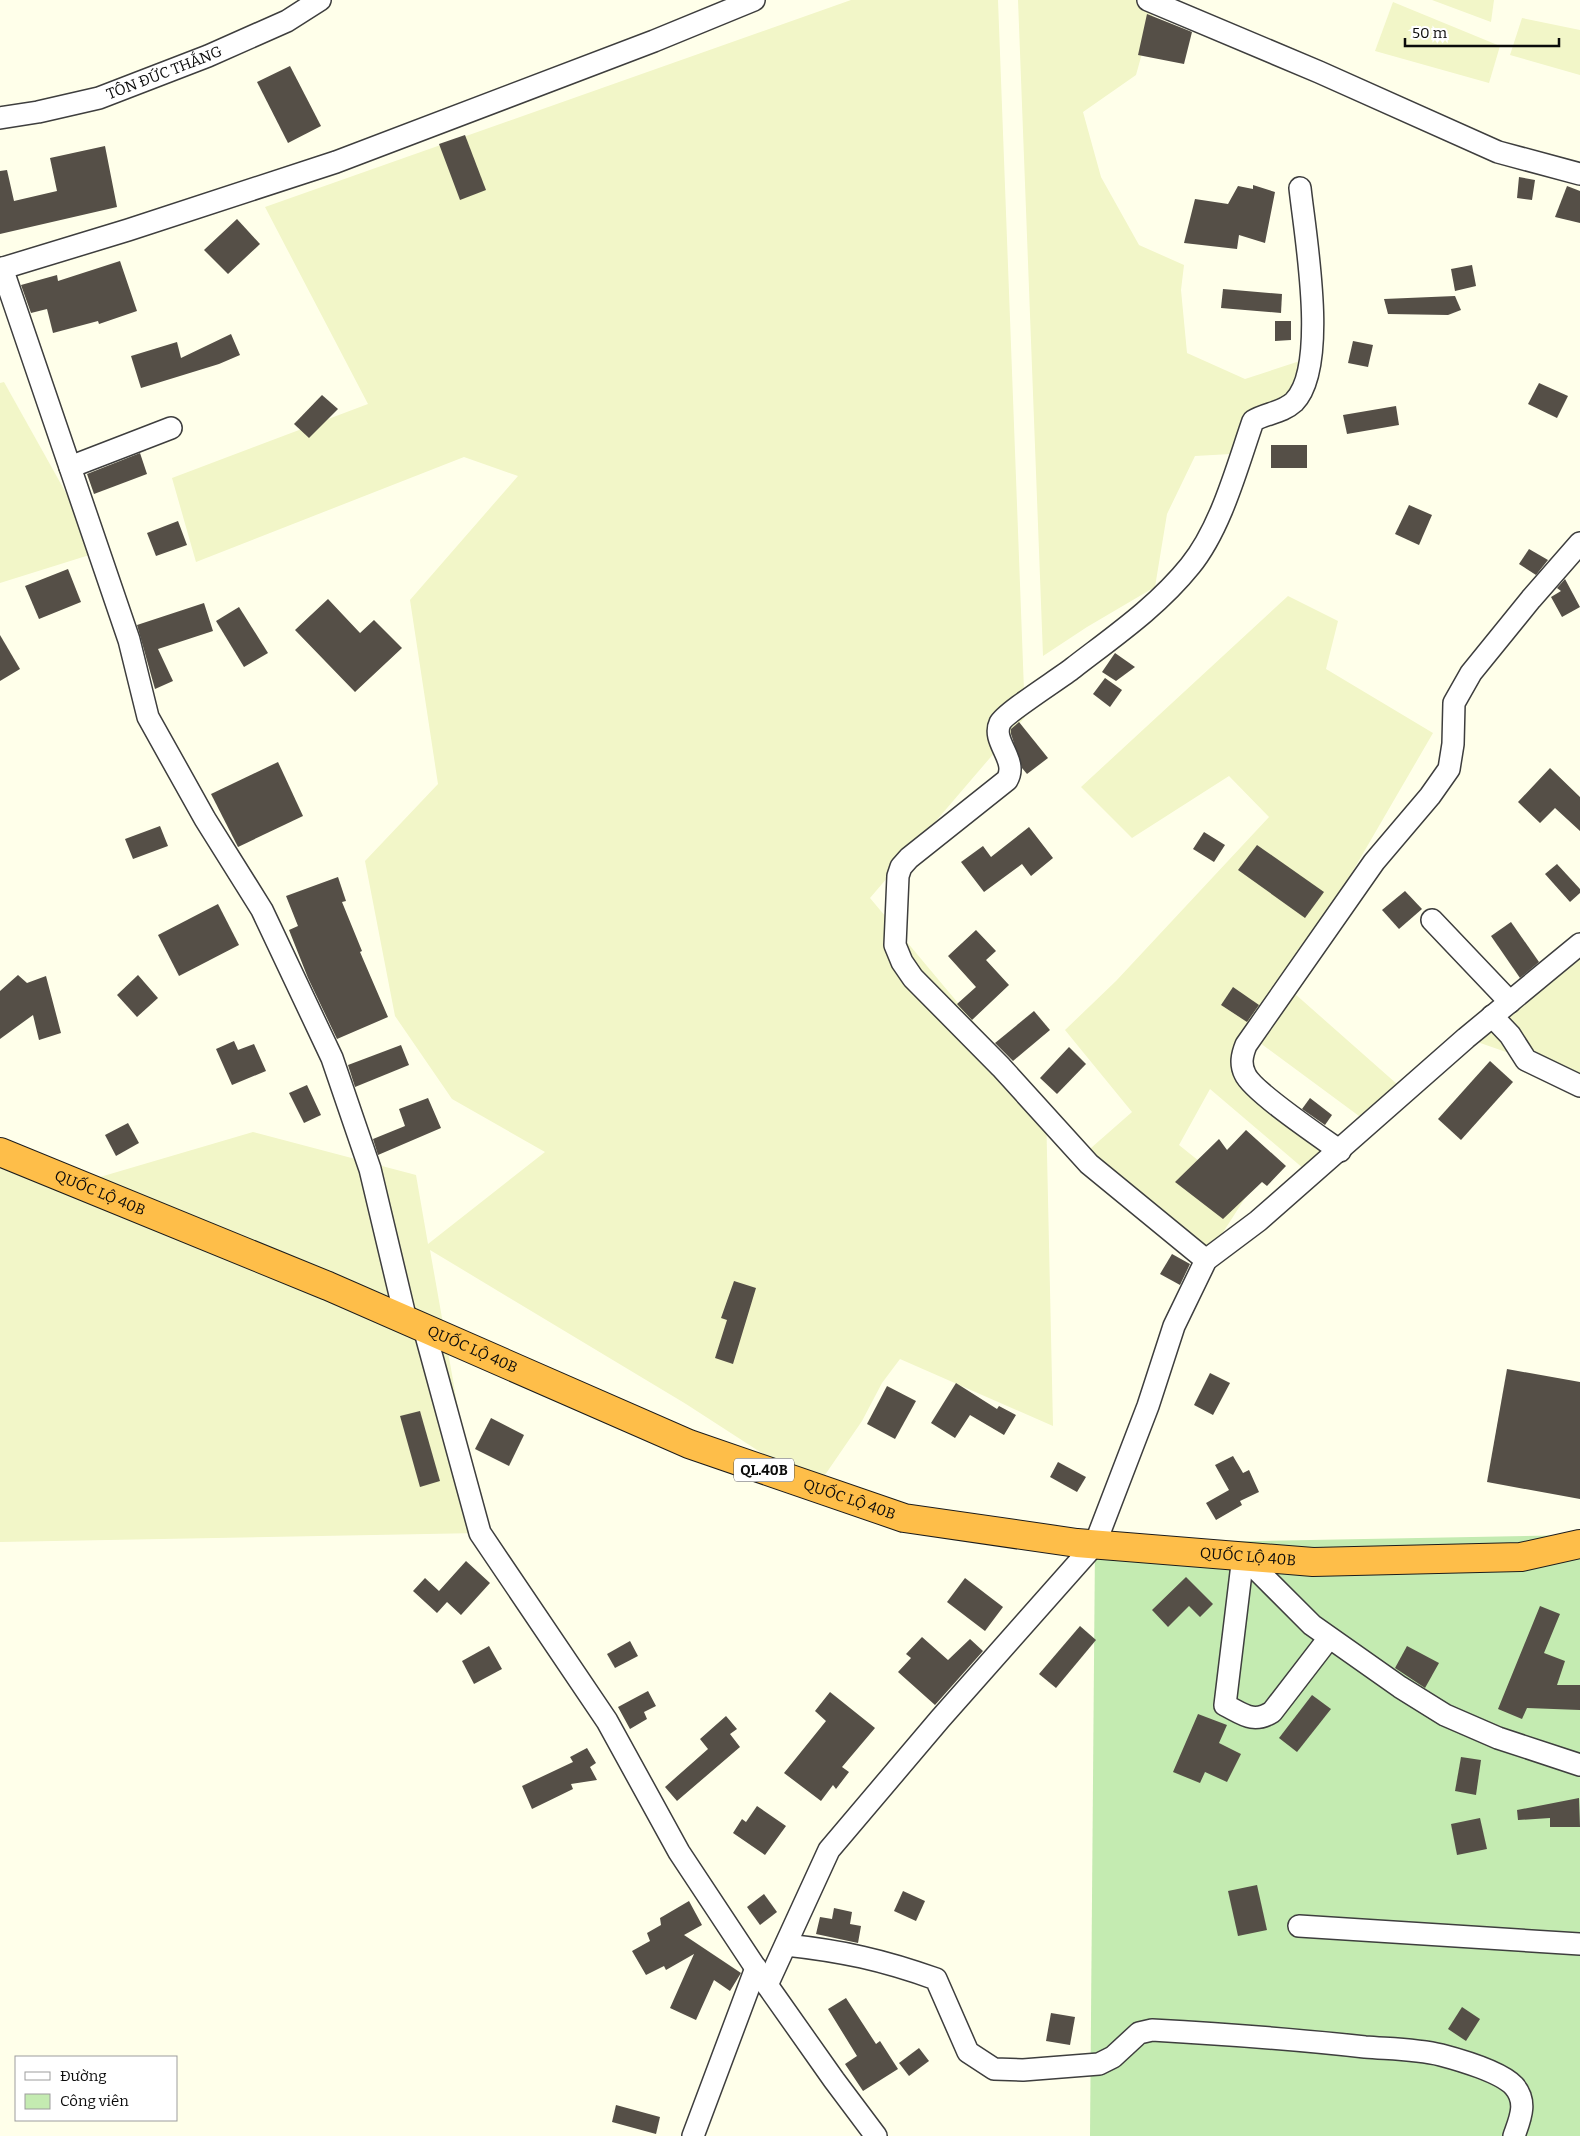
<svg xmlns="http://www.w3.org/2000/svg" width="1580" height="2136" viewBox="0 0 1580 2136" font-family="Bitter,serif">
<rect width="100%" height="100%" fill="#ffffea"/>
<g fill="#f2f6c8">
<path d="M 851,0 L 998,0 L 1025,717 L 870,898 L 1046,1108 L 1053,1426 L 900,1359 L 882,1383 L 862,1421 L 816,1488 L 686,1404 L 430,1250 L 480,1533 L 0,1542 L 0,1151 L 100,1177 L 253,1132 L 416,1175 L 428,1244 L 545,1152 L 452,1099 L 395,1016 L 365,861 L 438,784 L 410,600 L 518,476 L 464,457 L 196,562 L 172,478 L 368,404 L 265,207 Z"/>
<path d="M 1018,0 L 1145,0 L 1156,3 L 1136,75 L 1083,112 L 1101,177 L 1139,245 L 1184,265 L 1181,290 L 1187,353 L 1245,379 L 1309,358 L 1305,379 L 1267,413 L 1231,454 L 1195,456 L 1167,514 L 1155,587 L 1087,627 L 1043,656 Z"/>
<path d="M 1432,0 L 1494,0 L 1491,22 Z"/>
<path d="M 1393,2 L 1500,46 L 1489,83 L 1375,51 Z"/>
<path d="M 1522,18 L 1580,30 L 1580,75 L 1510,55 Z"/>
<path d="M 4,382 L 99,552 L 0,583 L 0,383 Z"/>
<path d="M 1288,596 L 1338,621 L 1326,669 L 1433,733 L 1286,986 L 1406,1092 L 1359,1116 L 1256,1040 L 1236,1066 L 1324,1148 L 1304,1169 L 1210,1089 L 1179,1145 L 1245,1198 L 1206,1259 L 1075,1162 L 1132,1112 L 1065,1030 L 1116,981 L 1269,817 L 1229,776 L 1132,838 L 1081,787 Z"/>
<path d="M 1580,945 L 1580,1078 L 1466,1038 Z"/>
</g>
<path fill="#c4ebb1" d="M 1580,1535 L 1580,2136 L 1090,2136 L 1095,1544 Z"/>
<g fill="#554f47">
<path d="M 1147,14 L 1192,32 L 1184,64 L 1138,55 Z"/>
<path d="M 290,66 L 321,126 L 288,143 L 257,82 Z"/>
<path d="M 465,135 L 486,190 L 460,200 L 439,144 Z"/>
<path d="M 105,146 L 117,207 L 0,234 L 0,171 L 7,170 L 14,201 L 57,191 L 50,158 Z"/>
<path d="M 1519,177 L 1535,180 L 1532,200 L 1517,198 Z"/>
<path d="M 1253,185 L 1275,192 L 1265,243 L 1239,235 L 1237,249 L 1184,243 L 1195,199 L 1228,204 L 1238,186 L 1253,189 Z"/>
<path d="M 1567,186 L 1580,191 L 1580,223 L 1555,217 Z"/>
<path d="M 237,219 L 260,244 L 228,274 L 204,250 Z"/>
<path d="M 120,261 L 137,311 L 99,324 L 98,321 L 53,333 L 47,309 L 31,313 L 21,285 L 57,275 L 58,281 Z"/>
<path d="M 1472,265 L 1476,286 L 1455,291 L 1451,269 Z"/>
<path d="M 1223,289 L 1282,294 L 1281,313 L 1221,308 Z"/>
<path d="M 1455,296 L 1461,310 L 1448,315 L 1388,314 L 1384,299 Z"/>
<path d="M 1275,321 L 1291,321 L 1291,340 L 1275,341 Z"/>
<path d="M 231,334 L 240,355 L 219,364 L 141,388 L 131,356 L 177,342 L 181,358 Z"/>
<path d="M 1353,341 L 1373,345 L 1368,367 L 1348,363 Z"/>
<path d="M 1539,383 L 1568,396 L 1557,418 L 1528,404 Z"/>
<path d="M 322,395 L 338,409 L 309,438 L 294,424 Z"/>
<path d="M 1396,406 L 1399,425 L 1347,434 L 1343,415 Z"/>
<rect x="1271" y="445" width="36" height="23"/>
<path d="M 140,453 L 147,474 L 94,494 L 87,474 Z"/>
<path d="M 1409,505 L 1432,515 L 1419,545 L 1395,534 Z"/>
<path d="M 178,521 L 187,545 L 156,556 L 147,533 Z"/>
<path d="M 1529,549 L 1548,560 L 1536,575 L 1519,564 Z"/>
<path d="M 68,569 L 81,602 L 39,619 L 25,586 Z"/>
<path d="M 1565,579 L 1580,607 L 1562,617 L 1551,597 L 1561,591 L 1557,588 Z"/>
<path d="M 328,599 L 360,633 L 374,620 L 402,648 L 355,692 L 295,630 Z"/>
<path d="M 204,603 L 213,631 L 158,649 L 173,681 L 155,689 L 137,625 Z"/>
<path d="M 239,607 L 268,653 L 244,667 L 216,621 Z"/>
<path d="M 0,635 L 20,669 L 0,681 Z"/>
<path d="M 1115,653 L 1135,667 L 1116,681 L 1102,672 Z"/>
<path d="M 1105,678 L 1122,690 L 1110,707 L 1093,694 Z"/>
<path d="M 1019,722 L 1048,758 L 1027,774 L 1022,768 L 1011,734 L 1011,729 Z"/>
<path d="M 278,762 L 303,816 L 238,847 L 211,794 Z"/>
<path d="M 1550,768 L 1580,797 L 1580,831 L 1555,808 L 1540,823 L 1518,802 Z"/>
<path d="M 160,826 L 168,846 L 133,859 L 125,839 Z"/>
<path d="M 1029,827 L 1053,858 L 1031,876 L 1022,864 L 984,892 L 961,862 L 983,846 L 991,857 Z"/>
<path d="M 1204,832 L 1225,845 L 1214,862 L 1193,849 Z"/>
<path d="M 1257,845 L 1324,892 L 1305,918 L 1238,870 Z"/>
<path d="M 1557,864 L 1580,889 L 1580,893 L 1570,902 L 1545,874 Z"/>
<path d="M 338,877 L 346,901 L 342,902 L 362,951 L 360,952 L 388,1017 L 337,1039 L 308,978 L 289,930 L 298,926 L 286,896 Z"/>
<path d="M 1405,891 L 1422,909 L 1399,929 L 1382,910 Z"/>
<path d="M 218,904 L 239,945 L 179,976 L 158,935 Z"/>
<path d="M 1511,922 L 1539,962 L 1520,978 L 1491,936 Z"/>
<path d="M 976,930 L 996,951 L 986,960 L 1009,985 L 972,1020 L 957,1004 L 976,987 L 948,956 Z"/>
<path d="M 18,975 L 27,983 L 46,976 L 61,1033 L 39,1040 L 33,1015 L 0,1039 L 0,991 Z"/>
<path d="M 138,975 L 158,998 L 137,1017 L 117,995 Z"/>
<path d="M 1233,987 L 1259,1005 L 1247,1022 L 1221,1005 Z"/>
<path d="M 1034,1011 L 1050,1030 L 1013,1061 L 995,1043 Z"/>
<path d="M 234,1041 L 238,1050 L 254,1044 L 266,1071 L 232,1085 L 216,1049 Z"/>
<path d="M 401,1045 L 409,1065 L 355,1087 L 348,1065 Z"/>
<path d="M 1069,1047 L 1086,1064 L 1057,1094 L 1040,1078 Z"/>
<path d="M 1490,1061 L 1513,1082 L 1461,1140 L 1438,1119 Z"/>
<path d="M 307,1085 L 321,1115 L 304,1123 L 289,1093 Z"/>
<path d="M 428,1098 L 441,1128 L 378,1155 L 373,1139 L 405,1126 L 399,1109 Z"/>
<path d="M 1310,1098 L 1332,1115 L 1325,1125 L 1302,1109 Z"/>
<path d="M 128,1123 L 139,1143 L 116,1156 L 105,1135 Z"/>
<path d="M 1246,1130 L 1286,1166 L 1267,1186 L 1262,1182 L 1223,1219 L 1175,1182 L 1219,1139 L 1227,1150 Z"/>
<path d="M 1172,1254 L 1190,1264 L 1180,1285 L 1160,1274 Z"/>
<path d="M 734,1281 L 756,1288 L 733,1364 L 715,1358 L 727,1320 L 721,1318 Z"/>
<path d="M 1507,1369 L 1580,1382 L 1580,1499 L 1487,1482 Z"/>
<path d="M 1210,1373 L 1230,1383 L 1213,1415 L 1194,1405 Z"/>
<path d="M 956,1383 L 997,1409 L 999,1406 L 1016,1415 L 1004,1435 L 970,1415 L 955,1438 L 931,1423 Z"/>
<path d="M 887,1386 L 916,1401 L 895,1439 L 867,1424 Z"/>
<path d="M 420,1411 L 440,1481 L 420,1487 L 400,1416 Z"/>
<path d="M 491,1418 L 524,1435 L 509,1466 L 475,1449 Z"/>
<path d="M 1233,1456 L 1243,1473 L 1249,1470 L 1259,1492 L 1240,1501 L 1242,1505 L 1216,1520 L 1206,1503 L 1229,1490 L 1215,1465 Z"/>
<path d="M 1058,1462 L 1086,1477 L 1077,1492 L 1050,1477 Z"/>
<path d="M 466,1561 L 490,1583 L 461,1615 L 447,1602 L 437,1613 L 413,1591 L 425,1578 L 439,1591 Z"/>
<path d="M 1186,1577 L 1213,1604 L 1200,1617 L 1189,1606 L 1168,1627 L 1152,1610 Z"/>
<path d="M 965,1578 L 1003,1607 L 985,1631 L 947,1602 Z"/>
<path d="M 1540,1606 L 1560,1614 L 1544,1653 L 1565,1661 L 1557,1685 L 1580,1685 L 1580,1710 L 1527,1708 L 1522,1719 L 1498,1709 Z"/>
<path d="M 1080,1626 L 1096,1640 L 1056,1688 L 1039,1674 Z"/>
<path d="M 922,1637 L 948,1660 L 970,1639 L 983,1651 L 935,1705 L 898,1672 L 911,1658 L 906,1654 Z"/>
<path d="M 630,1641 L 638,1656 L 615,1668 L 607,1654 Z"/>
<path d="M 489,1646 L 502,1669 L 474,1684 L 462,1661 Z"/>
<path d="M 1407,1646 L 1439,1663 L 1425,1688 L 1395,1668 Z"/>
<path d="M 648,1691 L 656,1706 L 644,1712 L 647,1719 L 630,1729 L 618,1707 Z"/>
<path d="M 830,1692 L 875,1728 L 842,1767 L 849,1772 L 836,1789 L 833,1785 L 821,1801 L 784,1773 L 826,1721 L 815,1711 Z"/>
<path d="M 1312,1695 L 1331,1709 L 1297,1752 L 1279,1738 Z"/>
<path d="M 1198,1714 L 1227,1725 L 1219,1743 L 1241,1754 L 1227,1782 L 1205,1772 L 1200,1783 L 1173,1772 Z"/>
<path d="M 726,1716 L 737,1729 L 730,1734 L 740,1747 L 677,1801 L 665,1787 L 708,1749 L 700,1739 Z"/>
<path d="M 587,1748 L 596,1763 L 590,1767 L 597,1780 L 571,1784 L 573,1789 L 532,1809 L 522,1786 L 573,1762 L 570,1757 Z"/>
<path d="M 1461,1757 L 1481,1760 L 1476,1795 L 1455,1791 Z"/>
<path d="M 1579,1798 L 1580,1827 L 1550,1827 L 1550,1818 L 1518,1820 L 1517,1810 Z"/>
<path d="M 757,1806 L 786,1826 L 765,1855 L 733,1833 L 742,1819 L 746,1822 Z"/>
<path d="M 1480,1818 L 1487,1849 L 1457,1855 L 1451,1824 Z"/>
<path d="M 1257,1885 L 1267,1930 L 1238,1936 L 1228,1891 Z"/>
<path d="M 903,1891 L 925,1901 L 916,1921 L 894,1911 Z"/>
<path d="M 764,1894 L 777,1912 L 760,1925 L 747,1907 Z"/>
<path d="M 689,1901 L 702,1925 L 684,1935 L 741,1973 L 730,1991 L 714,1980 L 696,2020 L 670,2008 L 694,1954 L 666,1970 L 664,1966 L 646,1975 L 632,1951 L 650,1941 L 647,1933 L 661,1925 L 660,1918 Z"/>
<path d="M 834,1908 L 852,1912 L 850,1924 L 861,1926 L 858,1943 L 816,1934 L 820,1917 L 832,1919 Z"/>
<path d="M 846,1998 L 876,2044 L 880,2041 L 898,2069 L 863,2091 L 845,2064 L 857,2056 L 828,2009 Z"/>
<path d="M 1462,2007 L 1480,2019 L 1466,2041 L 1448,2029 Z"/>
<path d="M 1051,2013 L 1075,2017 L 1070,2045 L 1046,2041 Z"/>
<path d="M 919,2048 L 929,2061 L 909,2076 L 899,2063 Z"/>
<path d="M 616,2105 L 660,2117 L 656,2134 L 612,2122 Z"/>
</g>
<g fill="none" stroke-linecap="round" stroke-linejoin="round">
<g stroke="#3e3e3e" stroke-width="24">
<g id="minor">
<path d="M 1148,0 L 1319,72 L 1498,152 L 1580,174"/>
<path id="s1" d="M 0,118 L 38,112 L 99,98 L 208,56 L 287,21 L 320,0"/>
<path d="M 2,268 L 129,640 L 148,717 L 205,819 L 262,910 L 332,1058 L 370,1169 L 406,1320"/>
<path d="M 0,269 L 128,230 L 336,162 L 654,41 L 754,0"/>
<path d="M 70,467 L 171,428"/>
<path d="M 1432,920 L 1510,1002"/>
<path d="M 1492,1016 L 1510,1035 L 1526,1060 L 1580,1086"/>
<path d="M 1340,1151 C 1322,1138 1252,1091 1245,1074 C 1240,1064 1242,1055 1246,1045 L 1374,862 L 1430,796 L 1449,769 L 1453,744 L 1454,703 L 1471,673 L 1531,599 L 1580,543"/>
<path d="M 1206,1260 L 1089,1164 L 1001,1067 L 913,978 L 902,962 L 895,945 L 898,876 L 901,867 L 909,858 L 1007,780 C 1019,760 991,742 1000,723 C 1005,713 1059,679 1073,668 C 1113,637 1157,607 1190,566 C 1221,528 1237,467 1253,421 C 1266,413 1282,413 1294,402 C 1329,367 1305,235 1300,188"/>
<path d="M 424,1328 L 480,1533 L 607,1721 L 679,1852 L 767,1985 L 834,2080 L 876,2136"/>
<path d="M 1243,1556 L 1312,1625 L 1400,1687 L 1445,1715 L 1498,1738 L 1580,1765"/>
<path d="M 1243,1556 L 1225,1705 C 1243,1714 1253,1724 1272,1712 L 1329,1638"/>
<path d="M 1299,1926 L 1580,1944"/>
<path d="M 786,1945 C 842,1951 883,1960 936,1979 L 968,2052 L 994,2069 L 1023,2070 L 1099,2064 L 1113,2057 L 1139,2033 L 1152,2030 C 1223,2034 1294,2039 1365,2047 C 1390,2049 1417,2049 1441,2055 C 1460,2060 1501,2072 1514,2086 C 1528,2102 1520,2119 1514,2136"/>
<path d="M 767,1985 L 829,1850 L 940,1719 L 1095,1544 L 1148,1406 L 1174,1326 L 1206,1260 L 1258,1221 L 1466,1038 L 1580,944"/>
<path d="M 693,2136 L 756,1968"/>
</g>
</g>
<g stroke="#1c1c1c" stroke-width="30">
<g id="highway">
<path id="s2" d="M 0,1152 L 328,1286 L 689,1444 L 904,1518 L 1077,1543 L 1313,1562 L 1521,1557 L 1580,1544"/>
</g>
</g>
<use href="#minor" stroke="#fff" stroke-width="21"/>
<use href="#highway" stroke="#febe49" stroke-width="28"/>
</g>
<g text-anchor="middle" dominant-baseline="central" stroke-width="5" stroke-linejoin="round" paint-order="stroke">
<rect fill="#fff" stroke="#545454" stroke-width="1" x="734" y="1458.5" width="60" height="23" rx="4"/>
<g font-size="14" font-weight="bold" fill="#0b0b0b">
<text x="764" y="1470">QL.40B</text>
</g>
<g font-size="15" fill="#0b0b0b" stroke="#fff">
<text stroke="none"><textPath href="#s1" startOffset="171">TÔN ĐỨC THẮNG</textPath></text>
<text stroke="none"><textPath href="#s2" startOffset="108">QUỐC LỘ 40B</textPath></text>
<text stroke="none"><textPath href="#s2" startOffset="512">QUỐC LỘ 40B</textPath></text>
<text stroke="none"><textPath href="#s2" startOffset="918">QUỐC LỘ 40B</textPath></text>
<text stroke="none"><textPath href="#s2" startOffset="1322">QUỐC LỘ 40B</textPath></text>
</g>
</g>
<rect x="15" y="2056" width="162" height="65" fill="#ffffff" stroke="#9d9d9d"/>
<rect x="25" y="2072" width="25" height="8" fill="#ffffff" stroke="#9d9d9d"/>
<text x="60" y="2081" font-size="15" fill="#0b0b0b">Đường</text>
<rect x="25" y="2094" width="25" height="15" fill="#c4ebb1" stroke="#9d9d9d"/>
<text x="60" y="2106" font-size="15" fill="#0b0b0b">Công viên</text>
<path d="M1405 38v8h154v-8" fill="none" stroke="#0b0b0b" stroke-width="2.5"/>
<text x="1412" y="38" font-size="15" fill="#0b0b0b" stroke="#ffffff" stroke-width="4" paint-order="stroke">50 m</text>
</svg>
